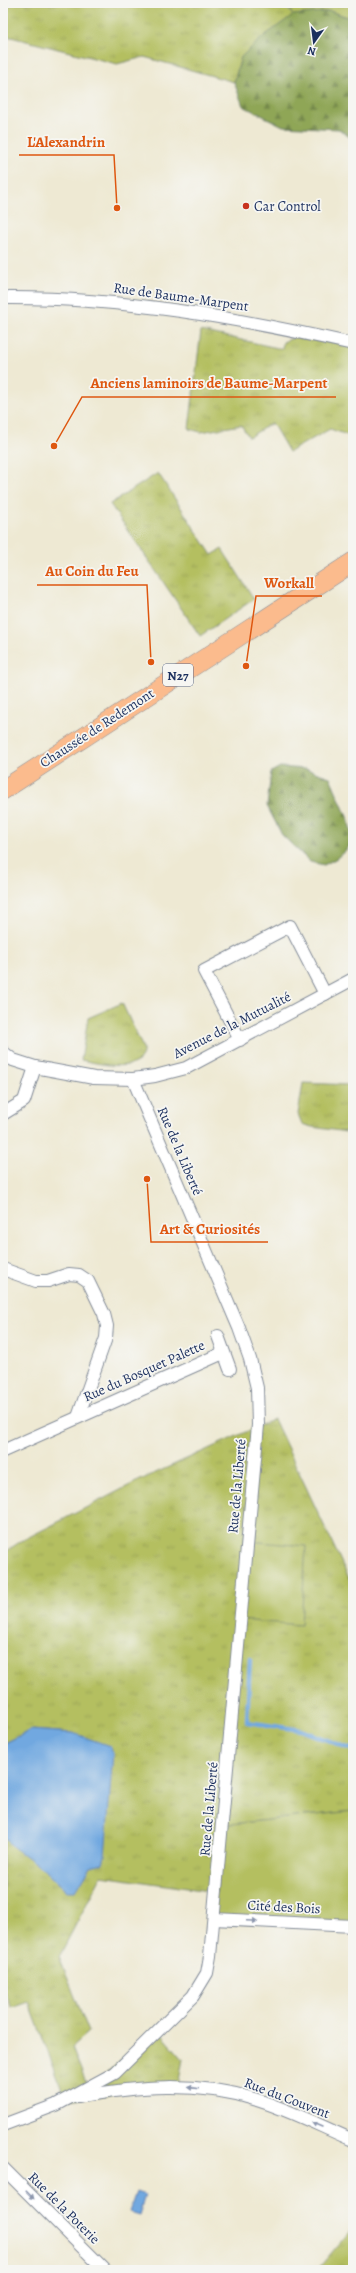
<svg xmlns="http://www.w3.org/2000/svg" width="356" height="2273" viewBox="0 0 356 2273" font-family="Alegreya,serif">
<defs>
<pattern id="grass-tufts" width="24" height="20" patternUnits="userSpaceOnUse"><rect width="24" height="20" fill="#b4bf61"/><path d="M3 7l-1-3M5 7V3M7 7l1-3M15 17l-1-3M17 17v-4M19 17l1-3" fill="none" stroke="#9aa457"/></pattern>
<pattern id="forest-firs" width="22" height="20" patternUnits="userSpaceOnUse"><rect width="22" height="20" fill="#8fa657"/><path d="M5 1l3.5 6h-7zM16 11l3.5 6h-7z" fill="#74884b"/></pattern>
</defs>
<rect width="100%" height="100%" fill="#f6f6f2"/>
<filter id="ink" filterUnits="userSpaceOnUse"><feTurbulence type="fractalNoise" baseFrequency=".025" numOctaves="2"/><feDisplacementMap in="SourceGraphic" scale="8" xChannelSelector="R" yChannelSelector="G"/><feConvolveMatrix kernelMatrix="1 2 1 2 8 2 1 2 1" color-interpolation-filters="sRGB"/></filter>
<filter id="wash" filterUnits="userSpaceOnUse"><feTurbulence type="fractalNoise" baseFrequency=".012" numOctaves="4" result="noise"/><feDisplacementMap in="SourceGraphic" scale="16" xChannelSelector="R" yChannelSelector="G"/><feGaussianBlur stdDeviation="0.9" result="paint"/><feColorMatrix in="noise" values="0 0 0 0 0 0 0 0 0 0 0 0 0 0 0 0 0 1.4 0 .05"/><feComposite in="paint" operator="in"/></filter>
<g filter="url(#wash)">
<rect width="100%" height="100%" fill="#eee9d3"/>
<g fill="url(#grass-tufts)" stroke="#687760">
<path d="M 14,3 L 282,3 L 292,14 L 287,3 L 353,3 L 353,19 L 330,11 L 241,57 L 234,82 L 144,57 L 117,64 L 3,35 L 3,11 Z"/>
<path d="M 201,331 L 282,349 L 283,342 L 305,333 L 353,344 L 353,437 L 330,429 L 289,452 L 272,423 L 249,437 L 241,425 L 201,432 L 189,429 Z"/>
<path d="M 158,473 L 212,555 L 222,549 L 254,599 L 200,636 L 110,504 Z"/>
<path d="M 122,1003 L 143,1048 C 146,1076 97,1063 81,1060 L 88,1018 Z"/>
<path d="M 303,1083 L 353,1085 L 353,1133 L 312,1127 L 302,1124 L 298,1114 Z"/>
<path d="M 274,1419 L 353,1587 L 353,1811 L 223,1825 L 216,1892 L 101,1876 L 59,1957 L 89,2032 L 72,2047 L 88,2088 L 158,2030 L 183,2059 L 178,2086 L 66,2100 L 29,2002 L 12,2008 L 3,1989 L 3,1836 L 47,1872 L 67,1891 L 80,1884 L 91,1866 L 77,1735 L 73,1733 L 31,1730 L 3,1744 L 3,1553 L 23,1540 L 138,1481 Z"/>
<path d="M 353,2227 L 353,2270 L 317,2270 L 349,2232 Z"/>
</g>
<g fill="url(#forest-firs)" stroke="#556a5a">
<path d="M 330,11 L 353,19 L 353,140 L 339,129 L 283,126 L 243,106 L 234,82 L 241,57 L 264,36 L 293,15 Z"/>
<path d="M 280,767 L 306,769 L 330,777 L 348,819 L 352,835 L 349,847 L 337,858 L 324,865 L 310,862 L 282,835 L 267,806 L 271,772 Z"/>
</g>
<g fill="#b4bf61" stroke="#687760">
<path d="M 247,1541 L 306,1546 L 301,1625 L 240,1620 Z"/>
<path d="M 353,1811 L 353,1926 L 214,1919 L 222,1825 Z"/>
</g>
<g fill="#71a8e0" stroke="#466c9f">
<path d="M 31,1730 L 73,1733 L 110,1746 L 113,1753 L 105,1856 L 103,1863 L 91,1866 L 76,1891 L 67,1891 L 47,1872 L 13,1847 L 3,1836 L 3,1744 Z"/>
<path d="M 136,2192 L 145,2195 L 139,2215 L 129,2212 Z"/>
</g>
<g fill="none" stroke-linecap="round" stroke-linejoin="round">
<path stroke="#71a8e0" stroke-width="4.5" d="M 250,1659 L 247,1722 L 301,1730 L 353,1750"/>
</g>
</g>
<g filter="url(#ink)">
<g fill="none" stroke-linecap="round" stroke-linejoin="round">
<g stroke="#848c98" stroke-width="14">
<g id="street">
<path d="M 3,298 C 122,297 237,318 353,344"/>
<path d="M 240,1040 L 204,971 L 290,926 L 325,994"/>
<path d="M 3,1052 L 13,1060 L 35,1067 L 94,1078 L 133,1079 L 155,1076 L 186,1068 L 353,979"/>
<path d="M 3,1114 L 24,1101 L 35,1067"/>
<path d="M 3,1269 L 36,1281 L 48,1281 L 69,1274 L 79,1275 L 88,1281 L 104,1314 L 107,1326 L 106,1338 L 78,1417"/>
<path d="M 218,1336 L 230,1369"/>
<path d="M 3,1451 L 223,1353"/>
<path d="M 214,1919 L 353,1926"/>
<path d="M 78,2097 C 137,2086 196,2081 254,2099 C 288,2109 320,2126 353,2140"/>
<path d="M 3,2125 L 56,2105 L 115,2073 L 193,1996 L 207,1973 L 210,1956 L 258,1425 L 257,1388 L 250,1359 L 239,1328 L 133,1079"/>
<path d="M 3,2168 L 105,2270"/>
</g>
</g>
<g stroke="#848c98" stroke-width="20">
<path id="primary" d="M 3,790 L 353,562"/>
</g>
<use href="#street" stroke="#fff" stroke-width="12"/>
<use href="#primary" stroke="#fbbb8d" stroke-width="19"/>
</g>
<defs><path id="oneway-solid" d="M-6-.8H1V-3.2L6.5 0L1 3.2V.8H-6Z"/></defs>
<g fill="#8d97ae">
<use href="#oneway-solid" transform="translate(252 1921) rotate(3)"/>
<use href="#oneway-solid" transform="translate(193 2088) rotate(-173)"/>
<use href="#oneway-solid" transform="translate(317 2125) rotate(-157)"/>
<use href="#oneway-solid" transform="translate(30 2195) rotate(45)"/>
</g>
</g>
<circle fill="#c8321e" stroke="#f6f6f2" stroke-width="1.5" cx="246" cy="206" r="4"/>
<g text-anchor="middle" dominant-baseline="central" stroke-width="3.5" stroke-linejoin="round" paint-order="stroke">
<rect fill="#f6f6f2" stroke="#5d6b8a" stroke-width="1" x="163" y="664" width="30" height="22" rx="3"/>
<g font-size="13" font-weight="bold" fill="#1b2f5e">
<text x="178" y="675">N27</text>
</g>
<g font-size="14" fill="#1b2f5e" stroke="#f6f6f2" text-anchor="start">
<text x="254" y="206">Car Control</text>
</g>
<g font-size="14" fill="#1b2f5e" stroke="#f6f6f2">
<text transform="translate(181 297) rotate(8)">Rue de Baume-Marpent</text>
<text transform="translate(97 728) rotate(-33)">Chaussée de Redemont</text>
<text transform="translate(232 1025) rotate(-27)">Avenue de la Mutualité</text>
<text transform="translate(180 1151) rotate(67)">Rue de la Liberté</text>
<text transform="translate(144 1371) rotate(-24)">Rue du Bosquet Palette</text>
<text transform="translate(237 1486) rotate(-85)">Rue de la Liberté</text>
<text transform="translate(209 1809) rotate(-85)">Rue de la Liberté</text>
<text transform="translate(284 1907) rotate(3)">Cité des Bois</text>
<text transform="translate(287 2098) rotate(21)">Rue du Couvent</text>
<text transform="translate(64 2208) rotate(45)">Rue de la Poterie</text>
</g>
</g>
<path fill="none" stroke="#de5710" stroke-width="1.5" d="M117 208L114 155H19M54 446L82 397H336M151 662L147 585H37M246 666L256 596H322M147 1179L151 1242H268"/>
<g fill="#de5710" stroke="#f6f6f2" stroke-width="1.5">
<circle cx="117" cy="208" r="4"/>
<circle cx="54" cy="446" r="4"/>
<circle cx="151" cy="662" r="4"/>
<circle cx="246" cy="666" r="4"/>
<circle cx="147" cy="1179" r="4"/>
</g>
<g font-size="15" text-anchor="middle" font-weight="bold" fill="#de5710" stroke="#f6f6f2" stroke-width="3.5" stroke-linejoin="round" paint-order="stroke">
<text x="66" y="147">L'Alexandrin</text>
<text x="209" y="388">Anciens laminoirs de Baume-Marpent</text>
<text x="92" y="576">Au Coin du Feu</text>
<text x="289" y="588">Workall</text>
<text x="210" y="1234">Art &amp; Curiosités</text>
</g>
<rect width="356" height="2273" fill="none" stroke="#f6f6f2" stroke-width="16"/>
<g transform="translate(314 42) rotate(194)" stroke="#f6f6f2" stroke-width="3" paint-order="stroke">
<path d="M0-3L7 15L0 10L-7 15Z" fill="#1b2f5e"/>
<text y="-6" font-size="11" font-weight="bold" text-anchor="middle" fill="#1b2f5e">N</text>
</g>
</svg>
